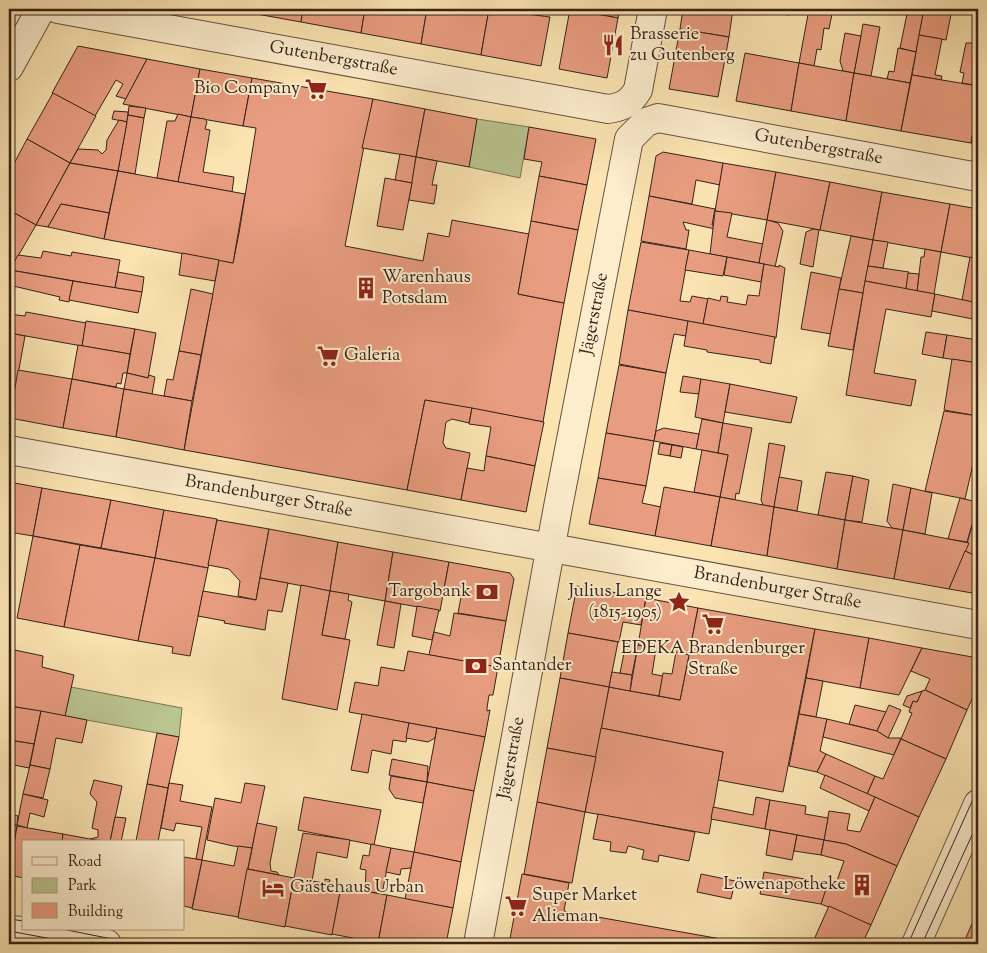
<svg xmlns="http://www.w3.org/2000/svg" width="987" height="953" viewBox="0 0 987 953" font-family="'Sorts Mill Goudy',serif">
<rect width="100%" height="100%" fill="#fbe4b2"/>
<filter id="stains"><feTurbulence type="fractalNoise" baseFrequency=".004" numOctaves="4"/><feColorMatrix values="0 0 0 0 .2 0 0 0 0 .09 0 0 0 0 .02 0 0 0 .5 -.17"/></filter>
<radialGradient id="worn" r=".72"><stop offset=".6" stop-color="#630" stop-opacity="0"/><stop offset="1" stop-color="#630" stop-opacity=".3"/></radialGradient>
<g fill="#bac590" stroke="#787454">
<path d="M 477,119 L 529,127 L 520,178 L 469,167 Z"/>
<path d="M 71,687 L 182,708 L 179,737 L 65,716 Z"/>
</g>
<g fill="#e99d80" stroke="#352219">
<path d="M 240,9 L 303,9 L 301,22 L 240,11 Z"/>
<path d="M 303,9 L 365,9 L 361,33 L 301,22 Z"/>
<path d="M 365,9 L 427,9 L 421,44 L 361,33 Z"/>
<path d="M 427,9 L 489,9 L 481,55 L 421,44 Z"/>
<path d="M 489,9 L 550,17 L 541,66 L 481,55 Z"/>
<path d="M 499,9 L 528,9 L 527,13 Z"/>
<path d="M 570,9 L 620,9 L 618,18 Z"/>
<path d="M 570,9 L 618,18 L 607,78 L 559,69 Z"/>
<path d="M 683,9 L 733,9 L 729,37 L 680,29 Z"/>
<path d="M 763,9 L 790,9 L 789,15 L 763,11 Z"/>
<path d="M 809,9 L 833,9 L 829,29 L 824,28 L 821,50 L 817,49 L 814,66 L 799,63 Z"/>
<path d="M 908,9 L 924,10 L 916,52 L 900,48 Z"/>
<path d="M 924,9 L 952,9 L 946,40 L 919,35 Z"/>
<path d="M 863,24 L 880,27 L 871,76 L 854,73 Z"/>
<path d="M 680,29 L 729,37 L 718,97 L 669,89 Z"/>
<path d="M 845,33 L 861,36 L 854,73 L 843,71 L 840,61 Z"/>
<path d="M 975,33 L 978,34 L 978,86 L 962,83 L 964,73 L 960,72 L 966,43 L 974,43 Z"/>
<path d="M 919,35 L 942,39 L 935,75 L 942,76 L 941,80 L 912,75 Z"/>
<path d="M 78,46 L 147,59 L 126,99 L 116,96 L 123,84 L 116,80 L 95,116 L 52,93 Z"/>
<path d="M 898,48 L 916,52 L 910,83 L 887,79 L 889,71 L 894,72 Z"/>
<path d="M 745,53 L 799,63 L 791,111 L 736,101 Z"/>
<path d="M 147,59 L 200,69 L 191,117 L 123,104 Z"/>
<path d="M 799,63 L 854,73 L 846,121 L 791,111 Z"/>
<path d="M 200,69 L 252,78 L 243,126 L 191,117 Z"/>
<path d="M 854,73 L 910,83 L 901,131 L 846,121 Z"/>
<path d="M 912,75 L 978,86 L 978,105 L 971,143 L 901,131 Z"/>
<path d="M 252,78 L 373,99 L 345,246 L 423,261 L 428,233 L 449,237 L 452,220 L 529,234 L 518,294 L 564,303 L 543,422 L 425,400 L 407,490 L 184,450 L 219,260 L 233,263 L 239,233 L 256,128 L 243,126 Z"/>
<path d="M 53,93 L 96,116 L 70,163 L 27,139 Z"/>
<path d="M 373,99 L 425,109 L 416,157 L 362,148 Z"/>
<path d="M 978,105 L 978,144 L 971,143 Z"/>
<path d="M 129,106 L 146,108 L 144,118 L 128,115 Z"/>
<path d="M 425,109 L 477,119 L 469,167 L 416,157 Z"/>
<path d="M 114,111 L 128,112 L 127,122 L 112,119 Z"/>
<path d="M 178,114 L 191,117 L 178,182 L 157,178 L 167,121 L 175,121 Z"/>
<path d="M 128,115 L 144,118 L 135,174 L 118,171 Z"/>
<path d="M 191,117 L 205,119 L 207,122 L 205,129 L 210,130 L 203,172 L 234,177 L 232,192 L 178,182 Z"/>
<path d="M 119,120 L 127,122 L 118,171 L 70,163 L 78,149 L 98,150 L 102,154 L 106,150 L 107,140 Z"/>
<path d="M 529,127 L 596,139 L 587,185 L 539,176 L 542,162 L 524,159 Z"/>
<path d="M 27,139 L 70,163 L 36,225 L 9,210 L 9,173 Z"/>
<path d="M 663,152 L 723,163 L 720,185 L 696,180 L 692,204 L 649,196 L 656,156 Z"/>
<path d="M 400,154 L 416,157 L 412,183 L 395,180 Z"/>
<path d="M 416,157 L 437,161 L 432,185 L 437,185 L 434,204 L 409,200 Z"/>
<path d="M 70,163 L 118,171 L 109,213 L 61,204 L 48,227 L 36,225 Z"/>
<path d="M 723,163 L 776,172 L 767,220 L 715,211 Z"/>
<path d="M 118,171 L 245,194 L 233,263 L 104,239 Z"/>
<path d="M 776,172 L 830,182 L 820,230 L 767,220 Z"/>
<path d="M 539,176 L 587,185 L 578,230 L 531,221 Z"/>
<path d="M 385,178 L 412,183 L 403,230 L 377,226 Z"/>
<path d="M 830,182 L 882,192 L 873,240 L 820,230 Z"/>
<path d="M 882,192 L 950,204 L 941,252 L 873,240 Z"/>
<path d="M 649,196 L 715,209 L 712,225 L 715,226 L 715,229 L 683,222 L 686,230 L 689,230 L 686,249 L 641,241 Z"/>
<path d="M 61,204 L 109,213 L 104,239 L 48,227 Z"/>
<path d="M 950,204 L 978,209 L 978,259 L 941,252 Z"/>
<path d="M 9,210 L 36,225 L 10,270 L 9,270 Z"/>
<path d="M 715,211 L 732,213 L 727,237 L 763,244 L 759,263 L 710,254 Z"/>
<path d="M 767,220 L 778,223 L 783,231 L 775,267 L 759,263 Z"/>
<path d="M 531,221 L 578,230 L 564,303 L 518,294 Z"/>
<path d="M 813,229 L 819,230 L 813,267 L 800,264 L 806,232 Z"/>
<path d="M 851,236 L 873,240 L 863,293 L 839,289 Z"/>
<path d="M 873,240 L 888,242 L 883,268 L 868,266 Z"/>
<path d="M 641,242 L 689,250 L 680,301 L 690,302 L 692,296 L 708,299 L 703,324 L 628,310 Z"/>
<path d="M 925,249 L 941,252 L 934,294 L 917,291 L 921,257 L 924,257 Z"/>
<path d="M 689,250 L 727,257 L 723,276 L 685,270 Z"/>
<path d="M 43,251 L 71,256 L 72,252 L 120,260 L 115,288 L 10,270 L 18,255 L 41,258 Z"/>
<path d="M 182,253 L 219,260 L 215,281 L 179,275 Z"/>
<path d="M 727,257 L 764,264 L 761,282 L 724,275 Z"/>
<path d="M 970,257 L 978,259 L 978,303 L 962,300 Z"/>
<path d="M 764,264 L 779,267 L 779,265 L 785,268 L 776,338 L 703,324 L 708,298 L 720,301 L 721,296 L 728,297 L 727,302 L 746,305 L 748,295 L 759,296 Z"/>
<path d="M 868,266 L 909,272 L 906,289 L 865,281 Z"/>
<path d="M 10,270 L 73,281 L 69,302 L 59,300 L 60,297 L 9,285 Z"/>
<path d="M 118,272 L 144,277 L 142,292 L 115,288 Z"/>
<path d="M 811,272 L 841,278 L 831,334 L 801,329 Z"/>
<path d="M 908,273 L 919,274 L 917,291 L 906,289 Z"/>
<path d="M 73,281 L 142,292 L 138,313 L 69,300 Z"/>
<path d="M 865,281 L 935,294 L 931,317 L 886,309 L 874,373 L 916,380 L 911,406 L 846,395 Z"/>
<path d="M 191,289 L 213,294 L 201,355 L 179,351 Z"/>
<path d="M 839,289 L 863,293 L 853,350 L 828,346 Z"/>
<path d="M 935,294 L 978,303 L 978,320 L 932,311 Z"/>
<path d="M 628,310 L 688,321 L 686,336 L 674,334 L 666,373 L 619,364 Z"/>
<path d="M 26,312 L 86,323 L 82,346 L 9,333 L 9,314 L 25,316 Z"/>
<path d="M 86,321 L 135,329 L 130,354 L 82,346 Z"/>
<path d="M 688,321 L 775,337 L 771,364 L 760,362 L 760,360 L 707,352 L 707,350 L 684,346 Z"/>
<path d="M 135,329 L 156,333 L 148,378 L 127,373 Z"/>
<path d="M 926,332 L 947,335 L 943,358 L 922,354 Z"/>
<path d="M 9,333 L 25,336 L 10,418 L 9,418 Z"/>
<path d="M 947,335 L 978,340 L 978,363 L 943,358 Z"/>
<path d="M 78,345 L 130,354 L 127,373 L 123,373 L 121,384 L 117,383 L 116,387 L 72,379 Z"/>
<path d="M 179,351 L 201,355 L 192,401 L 164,396 L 167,379 L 173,380 Z"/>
<path d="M 952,359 L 978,363 L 978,416 L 944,410 Z"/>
<path d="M 619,365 L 666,373 L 654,441 L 606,433 Z"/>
<path d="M 18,370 L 72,379 L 63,428 L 10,418 Z"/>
<path d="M 127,373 L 148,378 L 149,375 L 155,377 L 152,394 L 124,389 Z"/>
<path d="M 683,376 L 701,379 L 699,394 L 680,392 Z"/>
<path d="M 72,379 L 124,389 L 116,437 L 63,428 Z"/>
<path d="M 701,379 L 730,384 L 723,423 L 695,417 Z"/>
<path d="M 730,384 L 797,397 L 791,423 L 725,412 Z"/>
<path d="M 124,389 L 192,401 L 184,450 L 116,437 Z"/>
<path d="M 425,400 L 472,408 L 469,423 L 452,419 L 446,422 L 443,443 L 446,448 L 470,453 L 461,500 L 407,490 Z"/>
<path d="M 472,408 L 544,422 L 535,466 L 486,456 L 491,427 L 469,424 Z"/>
<path d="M 944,411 L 978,416 L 978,442 L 965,499 L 925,491 Z"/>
<path d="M 702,419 L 723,423 L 718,453 L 696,449 Z"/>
<path d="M 723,423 L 752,428 L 739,494 L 736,493 L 735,500 L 720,497 L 728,455 L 718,453 Z"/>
<path d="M 664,428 L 699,434 L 696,449 L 654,441 L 656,431 Z"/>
<path d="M 606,433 L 654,441 L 646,486 L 598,478 Z"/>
<path d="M 660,443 L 672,445 L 670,456 L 658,454 Z"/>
<path d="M 769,443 L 785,446 L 774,507 L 763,505 L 761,500 Z"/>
<path d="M 672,445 L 683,447 L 681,458 L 670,456 Z"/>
<path d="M 702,450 L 728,455 L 720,497 L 694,492 Z"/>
<path d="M 486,456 L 535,466 L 526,512 L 461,500 L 467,468 L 484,471 Z"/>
<path d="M 826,472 L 853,476 L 845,520 L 818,515 Z"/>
<path d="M 853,476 L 869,480 L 862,522 L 845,520 Z"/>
<path d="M 779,477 L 802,481 L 797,511 L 774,507 Z"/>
<path d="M 598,478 L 646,486 L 642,503 L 661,507 L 655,536 L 589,524 Z"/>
<path d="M 9,482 L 42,488 L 33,536 L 9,532 Z"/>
<path d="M 893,484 L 911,488 L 903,530 L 892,528 L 887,521 Z"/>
<path d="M 664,487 L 720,497 L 711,546 L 655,536 Z"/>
<path d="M 42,488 L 111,500 L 101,548 L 33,536 Z"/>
<path d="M 911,488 L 932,493 L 925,534 L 903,530 Z"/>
<path d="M 720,497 L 774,507 L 767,556 L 711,546 Z"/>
<path d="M 960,498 L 973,501 L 976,511 L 967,542 L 948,539 Z"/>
<path d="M 111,500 L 164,510 L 155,558 L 101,548 Z"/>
<path d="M 973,501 L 978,504 L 978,557 L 965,551 L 976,511 Z"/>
<path d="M 774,507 L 845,520 L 837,569 L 767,556 Z"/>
<path d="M 164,510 L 217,519 L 208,568 L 155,558 Z"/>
<path d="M 217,520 L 269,529 L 256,600 L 238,596 L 240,581 L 229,569 L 208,565 Z"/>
<path d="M 845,520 L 903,530 L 894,579 L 837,569 Z"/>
<path d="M 269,529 L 338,542 L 330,591 L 260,578 Z"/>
<path d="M 903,530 L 969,543 L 949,589 L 894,579 Z"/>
<path d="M 33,536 L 80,545 L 64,627 L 17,618 Z"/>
<path d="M 338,542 L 393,552 L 385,601 L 330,591 Z"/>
<path d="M 80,545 L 155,558 L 138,641 L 64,627 Z"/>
<path d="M 965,551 L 978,557 L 978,594 L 949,589 Z"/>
<path d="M 393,552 L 449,562 L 440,611 L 385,601 Z"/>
<path d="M 155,558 L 208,568 L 190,656 L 172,653 L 173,647 L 138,641 Z"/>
<path d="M 449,562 L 510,573 L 514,579 L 506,621 L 458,613 L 461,597 L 443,594 Z"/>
<path d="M 260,578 L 288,583 L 282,612 L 268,610 L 265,630 L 224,623 L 225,621 L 198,616 L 203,591 L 256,600 Z"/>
<path d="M 301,585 L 330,591 L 322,635 L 350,640 L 337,710 L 282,699 Z"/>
<path d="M 577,586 L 646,598 L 641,625 L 623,622 L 619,642 L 568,633 Z"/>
<path d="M 330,591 L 349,594 L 348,600 L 352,602 L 345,639 L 322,635 Z"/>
<path d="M 646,598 L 698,608 L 689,655 L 638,645 Z"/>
<path d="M 385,601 L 401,604 L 394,648 L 377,645 Z"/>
<path d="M 417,606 L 439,610 L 432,640 L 412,636 Z"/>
<path d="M 698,608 L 815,629 L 783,792 L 718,780 L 723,752 L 601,728 L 609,687 L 680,700 Z"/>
<path d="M 454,613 L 506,621 L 498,667 L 429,655 L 434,632 L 450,636 Z"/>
<path d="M 815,629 L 869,638 L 860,688 L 806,678 Z"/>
<path d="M 568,633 L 618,642 L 609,687 L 560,678 Z"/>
<path d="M 869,638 L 922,648 L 899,695 L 860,688 Z"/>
<path d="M 626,643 L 638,645 L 632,675 L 620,673 Z"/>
<path d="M 638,645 L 656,649 L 652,674 L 663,676 L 659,696 L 630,691 Z"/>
<path d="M 922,648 L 978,658 L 978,686 L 967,710 L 925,690 L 930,679 L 911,671 Z"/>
<path d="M 10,649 L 43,656 L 42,667 L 74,675 L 65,716 L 10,706 Z"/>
<path d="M 408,651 L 498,667 L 493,695 L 489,695 L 487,708 L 487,711 L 490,710 L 485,737 L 349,712 L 355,682 L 378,686 L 381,667 L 404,671 Z"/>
<path d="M 676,652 L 689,655 L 680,700 L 659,696 L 663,673 L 672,674 Z"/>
<path d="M 612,672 L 632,675 L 630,691 L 609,687 Z"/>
<path d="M 560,678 L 609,687 L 596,757 L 547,748 Z"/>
<path d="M 806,678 L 823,681 L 816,717 L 799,714 Z"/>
<path d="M 925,690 L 967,710 L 946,759 L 901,739 L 912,713 L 909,712 L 913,701 L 917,702 L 922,691 Z"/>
<path d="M 922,691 L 917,702 L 913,701 L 910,708 L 903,705 L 907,696 Z"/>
<path d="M 855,705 L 886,712 L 877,731 L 849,724 Z"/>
<path d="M 889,705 L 901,710 L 888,738 L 877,731 Z"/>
<path d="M 9,706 L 41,711 L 34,744 L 9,740 Z"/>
<path d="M 41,711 L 87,720 L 82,743 L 56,738 L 50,769 L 30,765 Z"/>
<path d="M 362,714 L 409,723 L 406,742 L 393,740 L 391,754 L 372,750 L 368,773 L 351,770 Z"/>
<path d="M 799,714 L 827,719 L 820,751 L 826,754 L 817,772 L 789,766 Z"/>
<path d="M 827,719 L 877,731 L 888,738 L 901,738 L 894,755 L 823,737 Z"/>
<path d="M 409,723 L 437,728 L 435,738 L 428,742 L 406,738 Z"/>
<path d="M 437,728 L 485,737 L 474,791 L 427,782 Z"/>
<path d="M 601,728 L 723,752 L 709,834 L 585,812 Z"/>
<path d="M 157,733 L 179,737 L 168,788 L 147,784 Z"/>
<path d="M 901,739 L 946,759 L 919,817 L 867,794 L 875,776 L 883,779 Z"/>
<path d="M 15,741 L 34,744 L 29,768 L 9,764 Z"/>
<path d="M 547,748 L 596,757 L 585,812 L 537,802 Z"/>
<path d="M 826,754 L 875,776 L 867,794 L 817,772 Z"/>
<path d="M 392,759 L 428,766 L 427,782 L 389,775 Z"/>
<path d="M 30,765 L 50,769 L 43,798 L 23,794 Z"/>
<path d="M 825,775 L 875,797 L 869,811 L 820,788 Z"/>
<path d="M 391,776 L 427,782 L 423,803 L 395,798 L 389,789 Z"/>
<path d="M 94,780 L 122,786 L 110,842 L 90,839 L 98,837 L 98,830 L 92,828 L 97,802 L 90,794 Z"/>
<path d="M 427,782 L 474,791 L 461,862 L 414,852 Z"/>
<path d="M 169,783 L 183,785 L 180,801 L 212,807 L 202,860 L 196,859 L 202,827 L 176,823 L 174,831 L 161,828 Z"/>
<path d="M 245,783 L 265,786 L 252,848 L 233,846 L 207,840 L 215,798 L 241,803 Z"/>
<path d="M 147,784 L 168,788 L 158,842 L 136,841 Z"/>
<path d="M 23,794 L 48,800 L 44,817 L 30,813 L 27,828 L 17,825 Z"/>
<path d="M 304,797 L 381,810 L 374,845 L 298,830 Z"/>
<path d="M 756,797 L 770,800 L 765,829 L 711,819 L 713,807 L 753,815 Z"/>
<path d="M 875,797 L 919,817 L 897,866 L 846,844 L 824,840 L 829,811 L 850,814 L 847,830 L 860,832 Z"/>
<path d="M 770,800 L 806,806 L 805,814 L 828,818 L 824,840 L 765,829 Z"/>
<path d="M 537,802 L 585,812 L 572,883 L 524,874 Z"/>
<path d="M 10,814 L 18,816 L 17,825 L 9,824 Z"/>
<path d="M 598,814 L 695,832 L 689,861 L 659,855 L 658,862 L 642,859 L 644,850 L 628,846 L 626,853 L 610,851 L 611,842 L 593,839 Z"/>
<path d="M 115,817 L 126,818 L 121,842 L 110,842 Z"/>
<path d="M 257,823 L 277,827 L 270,863 L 271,871 L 277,872 L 279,875 L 248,869 Z"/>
<path d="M 9,824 L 17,826 L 9,870 Z"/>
<path d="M 17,826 L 63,834 L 62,842 L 24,842 L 24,878 L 9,875 Z"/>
<path d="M 770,830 L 797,835 L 792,860 L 766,855 Z"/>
<path d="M 303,833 L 350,840 L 347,858 L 317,852 L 312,881 L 294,878 Z"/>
<path d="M 63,834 L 90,839 L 103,842 L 62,842 Z"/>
<path d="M 797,835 L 824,840 L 821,855 L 794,851 Z"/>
<path d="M 824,840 L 846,844 L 897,866 L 871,925 L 821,904 L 825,887 L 834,889 L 844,861 L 821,855 Z"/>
<path d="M 371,844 L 391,848 L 382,894 L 365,891 L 366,870 L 360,869 L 363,855 L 369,856 Z"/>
<path d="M 238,846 L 252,848 L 238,917 L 192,909 L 202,860 L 234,866 Z"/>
<path d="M 391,848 L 414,852 L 411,868 L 401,869 L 400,875 L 386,872 Z"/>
<path d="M 414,852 L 461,862 L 453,908 L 405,899 Z"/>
<path d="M 184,857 L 202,860 L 192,908 L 184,906 Z"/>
<path d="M 247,869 L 294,878 L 285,927 L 238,918 Z"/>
<path d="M 764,872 L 828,883 L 821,904 L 760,894 Z"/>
<path d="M 522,874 L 569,883 L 564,911 L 749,944 L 509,944 Z"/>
<path d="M 701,874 L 735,881 L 731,899 L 697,892 Z"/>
<path d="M 294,878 L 324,883 L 325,879 L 330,880 L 329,884 L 341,887 L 332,935 L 285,926 Z"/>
<path d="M 341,887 L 387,895 L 378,943 L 332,934 Z"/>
<path d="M 387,895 L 453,908 L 446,944 L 378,943 Z"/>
<path d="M 829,906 L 871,925 L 862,944 L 812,944 Z"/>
<path d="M 978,910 L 978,944 L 969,944 L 964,942 Z"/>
</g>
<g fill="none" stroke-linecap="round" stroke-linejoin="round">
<g stroke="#66523f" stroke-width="30">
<g id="street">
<path id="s1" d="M 58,9 L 608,109 C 623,107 630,103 638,90 L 653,9"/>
<path d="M 9,67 L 41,9"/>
<path id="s2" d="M 9,450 L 978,625"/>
<path d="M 9,930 L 51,933 L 107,944"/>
<path id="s3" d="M 478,944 L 558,507 L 629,139 L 646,122 L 658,118 L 978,177"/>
<path d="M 916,944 L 978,804"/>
</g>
</g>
<use href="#street" stroke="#fcedcd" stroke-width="28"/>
<g stroke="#352219" stroke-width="1">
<path d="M 9,919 L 24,921"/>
<path d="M 62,929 L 137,944"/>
<path d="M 9,931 L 79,944"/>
<path d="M 908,944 L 978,788"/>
<path d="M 922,944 L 978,822"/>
</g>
</g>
<defs>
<g id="restaurant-bare" transform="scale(1.725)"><path d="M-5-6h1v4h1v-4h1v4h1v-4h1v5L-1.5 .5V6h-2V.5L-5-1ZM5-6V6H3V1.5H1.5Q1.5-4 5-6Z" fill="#8f2418" stroke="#fcedcd" stroke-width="2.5" paint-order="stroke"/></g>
<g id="supermarket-bare" transform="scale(1.725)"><path d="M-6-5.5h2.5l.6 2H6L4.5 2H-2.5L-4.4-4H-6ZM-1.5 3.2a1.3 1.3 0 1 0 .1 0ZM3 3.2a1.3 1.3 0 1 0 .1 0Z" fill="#8f2418" stroke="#fcedcd" stroke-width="2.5" paint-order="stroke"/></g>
<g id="building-bare" transform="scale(1.725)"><path d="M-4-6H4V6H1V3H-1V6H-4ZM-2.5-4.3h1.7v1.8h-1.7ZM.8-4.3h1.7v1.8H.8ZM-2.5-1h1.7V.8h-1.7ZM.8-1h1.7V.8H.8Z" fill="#8f2418" stroke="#fcedcd" stroke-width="2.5" paint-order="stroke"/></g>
<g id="bank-bare" transform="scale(1.725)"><path d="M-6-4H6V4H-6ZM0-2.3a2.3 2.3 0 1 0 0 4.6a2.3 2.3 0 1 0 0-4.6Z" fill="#8f2418" stroke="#fcedcd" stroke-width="2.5" paint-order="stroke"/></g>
<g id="sight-bare" transform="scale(1.725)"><path d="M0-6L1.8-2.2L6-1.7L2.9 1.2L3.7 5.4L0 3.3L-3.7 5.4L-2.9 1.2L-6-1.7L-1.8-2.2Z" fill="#8f2418" stroke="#fcedcd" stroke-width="2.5" paint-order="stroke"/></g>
<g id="hotel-bare" transform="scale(1.725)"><path d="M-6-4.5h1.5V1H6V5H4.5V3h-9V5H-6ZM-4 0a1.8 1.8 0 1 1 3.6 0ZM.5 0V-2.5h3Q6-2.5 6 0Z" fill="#8f2418" stroke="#fcedcd" stroke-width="2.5" paint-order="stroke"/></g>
</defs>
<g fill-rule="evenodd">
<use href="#restaurant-bare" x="613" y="45"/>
<use href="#supermarket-bare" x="316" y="89"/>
<use href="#building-bare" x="366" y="288"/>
<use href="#supermarket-bare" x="328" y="356"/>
<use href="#bank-bare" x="487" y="592"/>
<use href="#sight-bare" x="679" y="602"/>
<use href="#supermarket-bare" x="713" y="624"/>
<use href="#bank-bare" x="476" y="666"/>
<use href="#building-bare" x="862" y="885"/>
<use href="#hotel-bare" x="273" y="888"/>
<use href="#supermarket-bare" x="516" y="906"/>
</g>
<g text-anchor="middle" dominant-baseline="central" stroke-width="4" stroke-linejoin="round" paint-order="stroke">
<g font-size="18" fill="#352219" stroke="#fcedcd" text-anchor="start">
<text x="630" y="35">Brasserie<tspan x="630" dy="21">zu Gutenberg</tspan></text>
<text x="300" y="89" text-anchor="end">Bio Company</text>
<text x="382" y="278">Warenhaus<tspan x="382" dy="21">Potsdam</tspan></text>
<text x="344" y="356">Galeria</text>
<text x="471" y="592" text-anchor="end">Targobank</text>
<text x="662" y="592" text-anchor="end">Julius Lange<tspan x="662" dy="21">(1815-1905)</tspan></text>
<text x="713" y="649" text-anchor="middle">EDEKA Brandenburger<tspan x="713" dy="21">Straße</tspan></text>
<text x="492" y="666">Santander</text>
<text x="846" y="885" text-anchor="end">Löwenapotheke</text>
<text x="290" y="888">Gästehaus Urban</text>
<text x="532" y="896">Super Market<tspan x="532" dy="21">Alieman</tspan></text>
</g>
<g font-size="18" fill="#352219" stroke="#fcedcd">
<text stroke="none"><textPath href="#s1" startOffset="280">Gutenbergstraße</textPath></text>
<text stroke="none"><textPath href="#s3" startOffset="1019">Gutenbergstraße</textPath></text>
<text stroke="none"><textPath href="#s3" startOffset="641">Jägerstraße</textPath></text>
<text stroke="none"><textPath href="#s2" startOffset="264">Brandenburger Straße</textPath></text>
<text stroke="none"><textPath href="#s2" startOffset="781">Brandenburger Straße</textPath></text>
<text stroke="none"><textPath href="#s3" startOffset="189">Jägerstraße</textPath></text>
</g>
</g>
<rect width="987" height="953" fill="none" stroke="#fbe4b2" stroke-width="30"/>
<rect x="10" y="10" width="967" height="933" fill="none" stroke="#352219" stroke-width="2.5"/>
<rect x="15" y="15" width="957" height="923" fill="none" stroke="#352219"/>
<rect x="22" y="840" width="162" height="90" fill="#fcedcd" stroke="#ac9c85"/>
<rect x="32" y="857" width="25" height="8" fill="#fcedcd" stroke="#ac9c85"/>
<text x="68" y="866" font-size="15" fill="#352219">Road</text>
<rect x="32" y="878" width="25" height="15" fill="#bac590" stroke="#ac9c85"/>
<text x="68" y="890" font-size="15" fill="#352219">Park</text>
<rect x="32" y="903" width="25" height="15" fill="#e99d80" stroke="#ac9c85"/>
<text x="68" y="916" font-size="15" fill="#352219">Building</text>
<rect width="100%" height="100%" filter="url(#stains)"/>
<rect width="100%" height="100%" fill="url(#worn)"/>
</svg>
